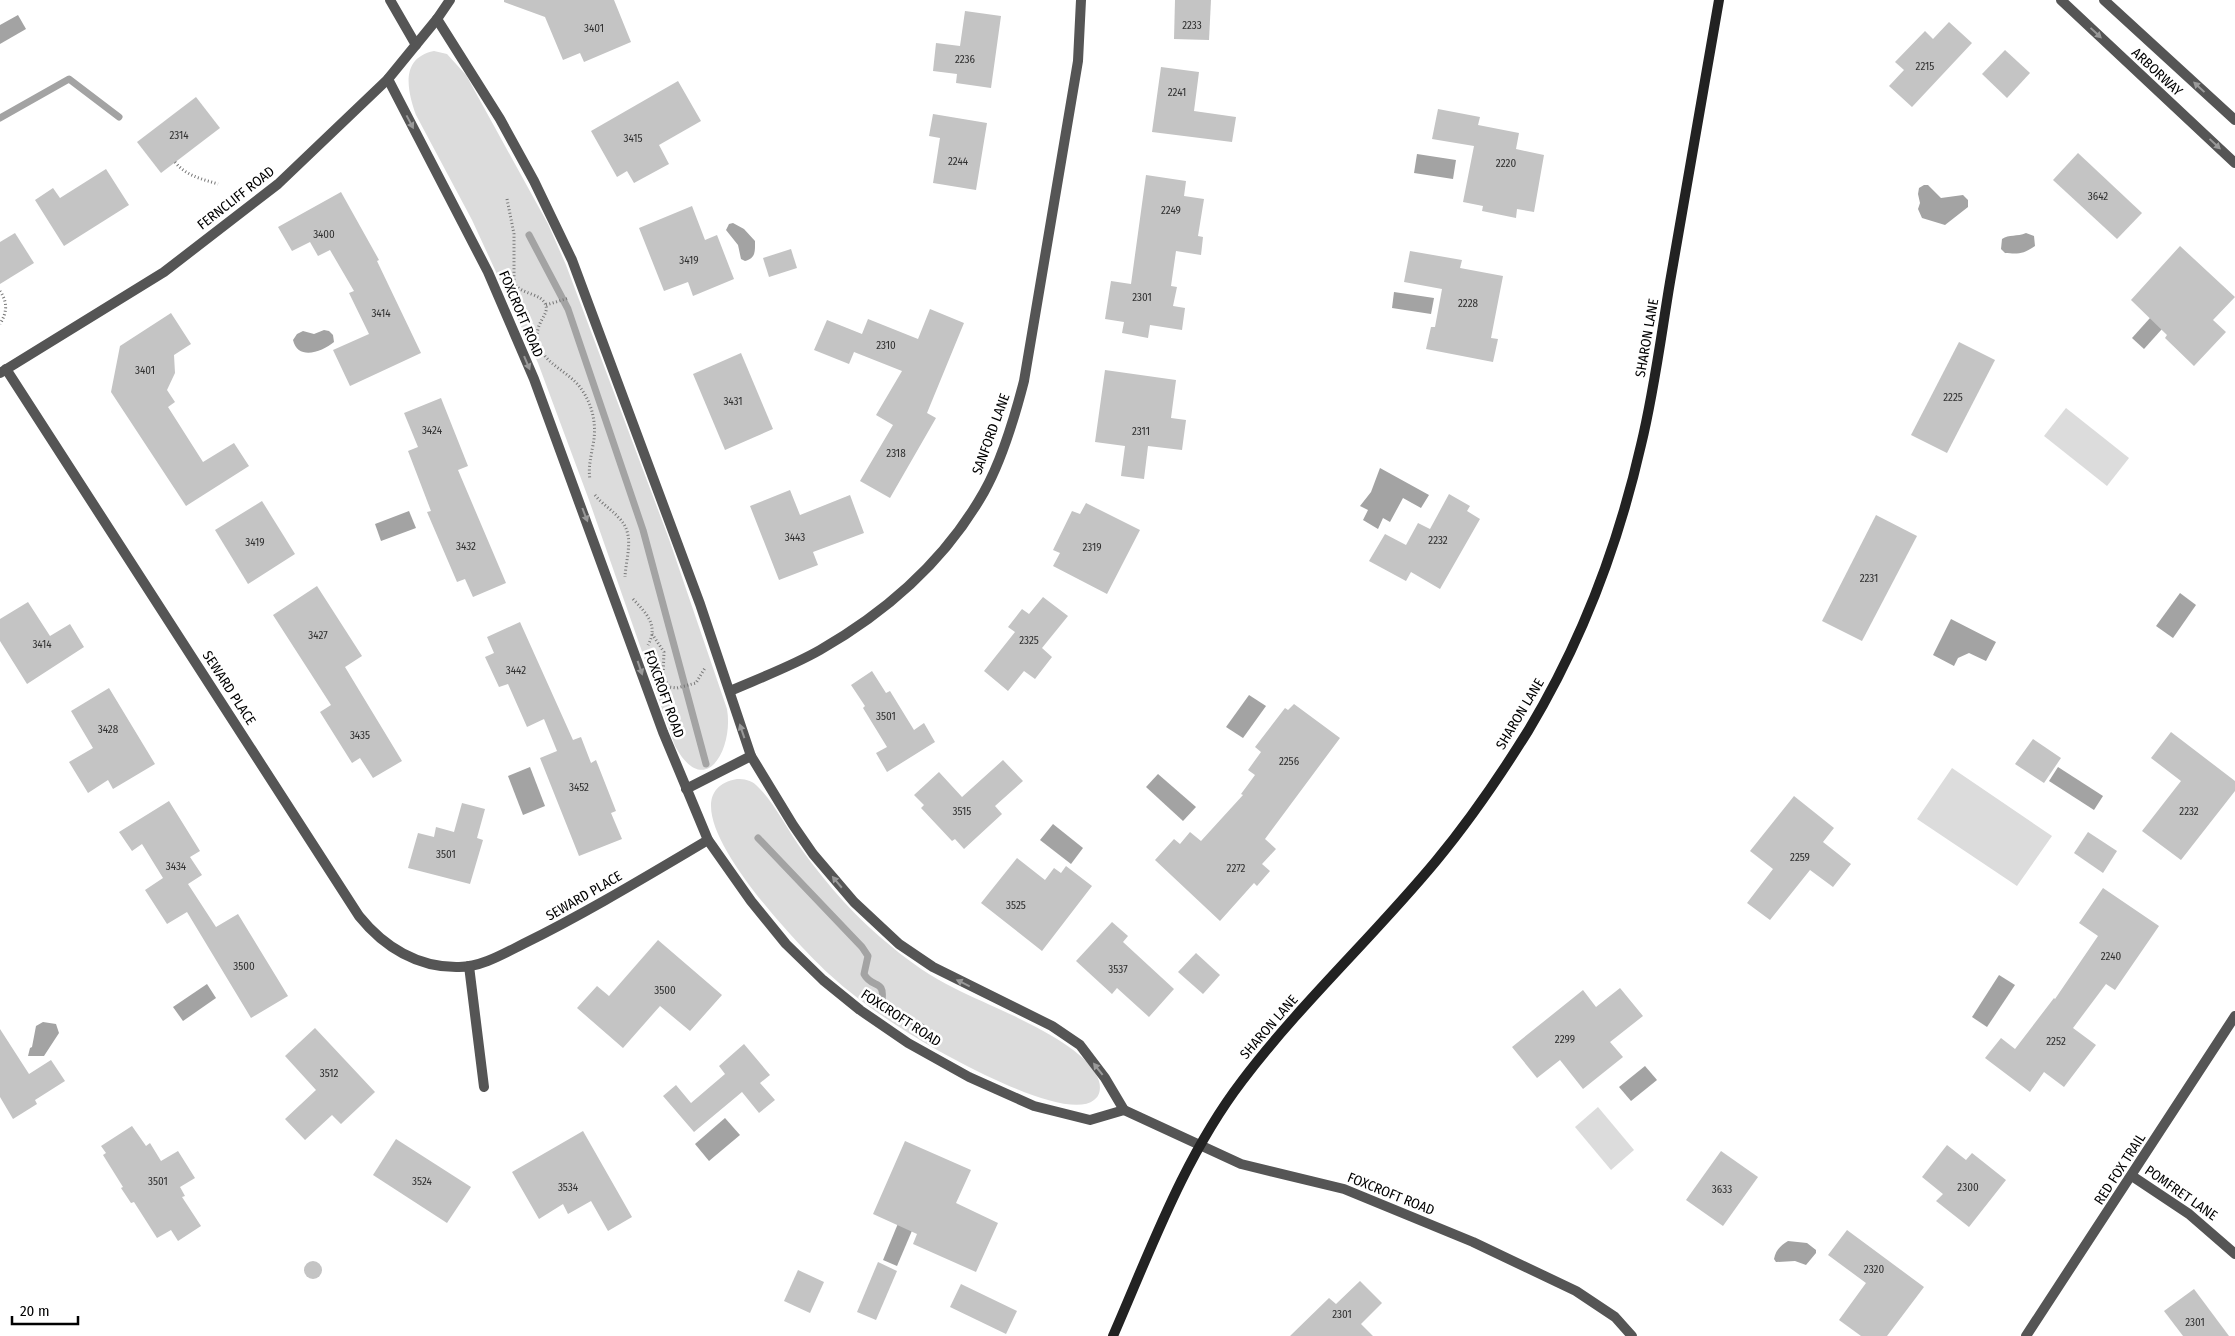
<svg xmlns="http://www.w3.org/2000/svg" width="2235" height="1336" viewBox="0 0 2235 1336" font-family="'Fira Sans Condensed',sans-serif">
<rect width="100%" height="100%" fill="#fff"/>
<g fill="#dcdcdc">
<path d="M 434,51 L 447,54 L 466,75 L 548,224 L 566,265 L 669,539 L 727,709 C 734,749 705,801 675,746 L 589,500 L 538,363 L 472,220 L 416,115 C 407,90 400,58 434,51 Z"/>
<path d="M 2066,408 L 2129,458 L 2107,486 L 2044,436 Z"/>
<path d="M 1952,768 L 2052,836 L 2017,886 L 1917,819 Z"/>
<path d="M 737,779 C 744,779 751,780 756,785 C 773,800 788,831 802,850 C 828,886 858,920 892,947 C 911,963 932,977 954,988 C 990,1007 1087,1041 1099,1081 C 1101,1088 1100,1096 1094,1100 C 1065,1124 939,1052 910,1034 C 881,1016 854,997 829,974 C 804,951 651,795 737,779 Z"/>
<path d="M 1598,1107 L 1634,1150 L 1611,1170 L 1575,1127 Z"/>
</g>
<g fill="#a3a3a3">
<path d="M 18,15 L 26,29 L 0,44 L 0,25 Z"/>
<path d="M 1417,154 L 1456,160 L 1453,179 L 1414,173 Z"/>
<path d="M 1924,185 L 1928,185 L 1941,198 L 1963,195 L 1968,200 L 1968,207 L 1945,225 L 1922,218 L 1918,209 L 1920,203 L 1918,194 L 1919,188 Z"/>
<path d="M 733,223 L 744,229 L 755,241 C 755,251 756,258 745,261 L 741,259 L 738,245 L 726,230 L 729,224 Z"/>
<path d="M 2026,233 L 2034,236 L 2035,246 C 2023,254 2019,254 2005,253 L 2001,249 L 2002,239 C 2009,234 2017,237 2026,233 Z"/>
<path d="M 1394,292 L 1434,298 L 1431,314 L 1392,308 Z"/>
<path d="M 2159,308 L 2171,319 L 2144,349 L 2132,338 Z"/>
<path d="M 324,330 L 329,331 L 333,335 L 334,342 C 322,352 298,361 293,340 L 297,334 L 303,331 L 314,334 Z"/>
<path d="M 1380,468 L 1429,495 L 1421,508 L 1403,498 L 1390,522 L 1383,518 L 1378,529 L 1363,520 L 1368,510 L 1360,506 L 1371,492 Z"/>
<path d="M 409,511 L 416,528 L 381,541 L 375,524 Z"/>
<path d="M 2180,593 L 2196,605 L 2173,638 L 2156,626 Z"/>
<path d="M 1951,619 L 1996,642 L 1986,661 L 1969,653 L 1958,658 L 1954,666 L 1933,655 Z"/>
<path d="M 1249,695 L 1266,706 L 1243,738 L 1226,727 Z"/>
<path d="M 530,767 L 545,806 L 523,815 L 508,776 Z"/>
<path d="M 2058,767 L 2103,796 L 2094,810 L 2049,781 Z"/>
<path d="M 1158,774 L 1196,807 L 1183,821 L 1146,787 Z"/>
<path d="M 1053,824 L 1083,848 L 1071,864 L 1040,840 Z"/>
<path d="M 1999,975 L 2015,985 L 1987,1027 L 1972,1017 Z"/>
<path d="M 207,984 L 216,998 L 183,1021 L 173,1007 Z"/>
<path d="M 43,1022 L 56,1024 L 59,1033 L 44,1056 L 28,1056 L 30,1048 L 32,1047 L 36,1026 Z"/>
<path d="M 1645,1066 L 1657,1080 L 1631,1101 L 1619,1087 Z"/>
<path d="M 725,1118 L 740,1135 L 709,1161 L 695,1144 Z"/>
<path d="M 899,1221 L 914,1226 L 897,1266 L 883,1260 Z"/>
<path d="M 1788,1241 L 1807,1243 L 1816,1250 L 1816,1253 L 1806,1265 L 1795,1261 L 1776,1262 L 1774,1259 C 1776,1250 1780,1246 1788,1241 Z"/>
</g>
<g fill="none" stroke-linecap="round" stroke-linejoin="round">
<g stroke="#a3a3a3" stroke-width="7">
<path d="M 0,118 L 69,79 L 119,117"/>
<path d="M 529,235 L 568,309 L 643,530 L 706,764"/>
<path d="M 758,838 L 862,947 L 868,956 L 864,974 C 872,989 885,979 882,1000 L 884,1004 L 925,1029 L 923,1036"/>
</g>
</g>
<g fill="#c4c4c4">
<path d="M 504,0 L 614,0 L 631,42 L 584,62 L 580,53 L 563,60 L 545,17 L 504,2 Z"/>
<path d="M 1175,0 L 1211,0 L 1209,40 L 1174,39 Z"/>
<path d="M 965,11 L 1001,16 L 991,88 L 956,83 L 957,74 L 933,71 L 936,43 L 960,46 Z"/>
<path d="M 1949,22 L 1972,43 L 1912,107 L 1889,86 L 1904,70 L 1895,62 L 1925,31 L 1933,39 Z"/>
<path d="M 2005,50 L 2030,73 L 2007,98 L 1982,74 Z"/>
<path d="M 1161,67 L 1199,72 L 1194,111 L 1236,117 L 1232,142 L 1152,132 Z"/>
<path d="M 678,81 L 701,121 L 659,145 L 669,164 L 634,183 L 627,171 L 617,177 L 591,131 Z"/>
<path d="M 196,97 L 220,128 L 161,173 L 137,142 Z"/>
<path d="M 1438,109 L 1480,117 L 1478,125 L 1519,133 L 1516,149 L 1544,155 L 1534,212 L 1517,209 L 1516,218 L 1482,211 L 1483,206 L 1463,202 L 1474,146 L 1432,139 Z"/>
<path d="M 933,114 L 987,123 L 976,190 L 933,183 L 940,138 L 929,136 Z"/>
<path d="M 2078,153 L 2142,213 L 2117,239 L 2053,180 Z"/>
<path d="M 106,169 L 129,205 L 64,246 L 35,200 L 53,188 L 60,198 Z"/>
<path d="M 1146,175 L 1186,181 L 1184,196 L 1204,199 L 1198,236 L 1203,237 L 1201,255 L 1176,251 L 1171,286 L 1177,287 L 1173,306 L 1185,308 L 1182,330 L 1150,325 L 1148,338 L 1122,333 L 1124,322 L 1105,319 L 1111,281 L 1131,284 Z"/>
<path d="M 341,192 L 379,260 L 377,261 L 421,353 L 350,386 L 333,350 L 369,334 L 349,293 L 354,291 L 330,250 L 318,256 L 310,242 L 292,251 L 278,227 Z"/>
<path d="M 692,206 L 705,240 L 717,235 L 734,279 L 693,296 L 688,282 L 664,291 L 639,228 Z"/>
<path d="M 15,233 L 34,263 L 0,284 L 0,242 Z"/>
<path d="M 2180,246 L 2235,297 L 2213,320 L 2226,332 L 2194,366 L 2165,338 L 2167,335 L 2131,300 Z"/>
<path d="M 791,249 L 797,268 L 769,277 L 763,258 Z"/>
<path d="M 1410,251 L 1462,260 L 1460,268 L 1503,276 L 1491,338 L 1498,339 L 1493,362 L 1426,349 L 1431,327 L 1435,327 L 1442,289 L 1404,282 Z"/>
<path d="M 930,309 L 964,323 L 927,413 L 936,418 L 890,498 L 860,481 L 893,425 L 876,415 L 902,371 L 854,352 L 849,364 L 814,350 L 827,320 L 862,334 L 868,319 L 918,339 Z"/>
<path d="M 171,313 L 191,344 L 174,355 L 175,373 L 167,390 L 175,402 L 168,407 L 203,462 L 234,443 L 249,466 L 186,506 L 111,392 L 120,346 Z"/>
<path d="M 1959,342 L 1995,360 L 1947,453 L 1911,435 Z"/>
<path d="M 741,353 L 773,429 L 725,450 L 693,374 Z"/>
<path d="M 1105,370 L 1176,380 L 1171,418 L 1186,420 L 1182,450 L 1148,446 L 1144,479 L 1121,476 L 1125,446 L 1095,442 Z"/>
<path d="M 441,398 L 468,466 L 458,470 L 506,583 L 473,597 L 465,579 L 457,582 L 427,512 L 431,511 L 408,451 L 418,447 L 404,413 Z"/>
<path d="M 790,490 L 800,515 L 850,495 L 864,533 L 813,552 L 818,565 L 779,580 L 750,506 Z"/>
<path d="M 1449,494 L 1470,506 L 1467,511 L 1480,519 L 1440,589 L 1411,572 L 1406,581 L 1369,561 L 1385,534 L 1406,545 L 1418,523 L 1430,529 Z"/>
<path d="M 262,501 L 295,554 L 248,584 L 215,530 Z"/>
<path d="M 1086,503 L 1140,530 L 1107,594 L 1053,566 L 1060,553 L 1053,550 L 1072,511 L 1080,514 Z"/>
<path d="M 1876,515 L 1917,536 L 1862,641 L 1822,621 Z"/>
<path d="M 317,586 L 362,656 L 345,667 L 402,761 L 373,778 L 360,758 L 352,763 L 320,712 L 331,705 L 273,615 Z"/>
<path d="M 1043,597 L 1068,616 L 1042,648 L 1052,657 L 1035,679 L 1024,671 L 1008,691 L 984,671 L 1015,632 L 1008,627 L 1022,609 L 1029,614 Z"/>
<path d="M 28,602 L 50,636 L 70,624 L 84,647 L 27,684 L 0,641 L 0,619 Z"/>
<path d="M 520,622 L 573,740 L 581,737 L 591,763 L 596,760 L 616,811 L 611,813 L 622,839 L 579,856 L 540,758 L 557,751 L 544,719 L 527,727 L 508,684 L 499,687 L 485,657 L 494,653 L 487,637 Z"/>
<path d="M 872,671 L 886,693 L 890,691 L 914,730 L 924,723 L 935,742 L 887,772 L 876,753 L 887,747 L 863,708 L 865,706 L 851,685 Z"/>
<path d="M 109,688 L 155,764 L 113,789 L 108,780 L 88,793 L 69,762 L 93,748 L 71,711 Z"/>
<path d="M 1294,704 L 1340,738 L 1265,839 L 1276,849 L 1262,864 L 1270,871 L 1257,886 L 1254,883 L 1220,921 L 1155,860 L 1174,839 L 1180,844 L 1190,832 L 1201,841 L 1243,795 L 1241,794 L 1255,775 L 1248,770 L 1261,752 L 1255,747 L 1285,708 L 1288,710 Z"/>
<path d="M 2171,732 L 2235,781 L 2235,791 L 2181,860 L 2142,831 L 2181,781 L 2151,758 Z"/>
<path d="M 2033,739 L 2061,758 L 2044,783 L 2015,764 Z"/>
<path d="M 1003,760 L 1023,781 L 995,806 L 1002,814 L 964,849 L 955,839 L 952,841 L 921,808 L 924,805 L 914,795 L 939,772 L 962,797 Z"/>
<path d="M 1794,796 L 1834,828 L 1823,842 L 1851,864 L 1833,887 L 1810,870 L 1770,920 L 1747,903 L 1773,869 L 1750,851 Z"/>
<path d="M 169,801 L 200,851 L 190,857 L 202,875 L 188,884 L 216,927 L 238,914 L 288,996 L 251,1018 L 187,912 L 167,924 L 145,890 L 163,878 L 142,844 L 132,851 L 119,832 Z"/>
<path d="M 462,803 L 485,809 L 477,838 L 483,840 L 470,884 L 408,868 L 418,833 L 434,837 L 436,827 L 454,832 Z"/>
<path d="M 2088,832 L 2117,851 L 2103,873 L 2074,853 Z"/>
<path d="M 1017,858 L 1045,880 L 1054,868 L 1061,873 L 1066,866 L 1092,886 L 1042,951 L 981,903 Z"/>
<path d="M 2103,888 L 2159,926 L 2115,990 L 2106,984 L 2073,1028 L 2096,1045 L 2064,1087 L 2044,1072 L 2030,1092 L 1985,1058 L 2001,1038 L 2015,1049 L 2054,998 L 2055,999 L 2098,936 L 2079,923 Z"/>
<path d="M 1112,922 L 1128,936 L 1123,942 L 1174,989 L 1149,1017 L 1117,988 L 1112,994 L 1076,961 Z"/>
<path d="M 658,940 L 722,995 L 690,1031 L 660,1006 L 623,1048 L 577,1008 L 597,986 L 609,996 Z"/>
<path d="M 1196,953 L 1220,975 L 1203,994 L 1178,972 Z"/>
<path d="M 1620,988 L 1643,1016 L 1610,1042 L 1623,1057 L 1583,1089 L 1560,1060 L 1537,1078 L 1512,1047 L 1583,990 L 1596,1007 Z"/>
<path d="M 315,1028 L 375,1092 L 341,1124 L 332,1115 L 305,1140 L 285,1119 L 316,1090 L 285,1056 Z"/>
<path d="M 0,1029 L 29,1074 L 51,1060 L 65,1081 L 35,1100 L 37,1104 L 13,1119 L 0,1097 Z"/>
<path d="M 744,1044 L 770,1075 L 760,1083 L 775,1100 L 759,1113 L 742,1092 L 694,1132 L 663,1096 L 676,1085 L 691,1103 L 725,1074 L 719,1066 Z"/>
<path d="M 132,1126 L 146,1146 L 150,1143 L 161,1161 L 178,1151 L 195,1178 L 180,1187 L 185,1196 L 182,1197 L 201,1226 L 178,1241 L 171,1230 L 157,1238 L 134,1202 L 131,1203 L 121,1188 L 123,1187 L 103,1155 L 106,1153 L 101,1146 Z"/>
<path d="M 583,1131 L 632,1217 L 608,1231 L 591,1201 L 568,1214 L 563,1204 L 539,1219 L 512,1172 Z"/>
<path d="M 396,1139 L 471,1187 L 447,1223 L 373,1175 Z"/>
<path d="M 905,1141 L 971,1170 L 956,1203 L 998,1223 L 976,1272 L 913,1244 L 917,1234 L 873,1214 Z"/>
<path d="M 1947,1145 L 1966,1160 L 1972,1153 L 2006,1180 L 1969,1227 L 1936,1201 L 1943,1194 L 1922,1177 Z"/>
<path d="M 1721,1151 L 1758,1177 L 1723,1226 L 1686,1200 Z"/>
<path d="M 1847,1230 L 1924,1287 L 1887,1336 L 1861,1336 L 1839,1320 L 1866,1283 L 1828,1255 Z"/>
<circle cx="313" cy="1270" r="9"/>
<path d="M 878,1262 L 897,1271 L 876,1320 L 857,1312 Z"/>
<path d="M 798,1270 L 824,1282 L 810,1313 L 784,1301 Z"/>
<path d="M 1360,1281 L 1382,1303 L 1361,1324 L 1373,1336 L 1290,1336 L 1329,1298 L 1336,1304 Z"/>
<path d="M 961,1284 L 1017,1311 L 1006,1334 L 950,1307 Z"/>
<path d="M 2194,1289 L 2229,1336 L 2183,1336 L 2164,1311 Z"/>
</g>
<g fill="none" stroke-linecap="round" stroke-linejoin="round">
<g stroke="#777" stroke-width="3" stroke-dasharray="1 2.5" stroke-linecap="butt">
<path d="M 175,162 C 186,176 202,179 218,184"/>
<path d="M 507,199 L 514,234 L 514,283 C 521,295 543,293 546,306 C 549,315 533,324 538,344"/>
<path d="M 0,291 C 8,303 7,312 0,324"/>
<path d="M 546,305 L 569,298"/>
<path d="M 541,350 C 550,367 571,373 582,390 C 593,406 597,426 593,445 C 591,457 588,467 590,480"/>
<path d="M 595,495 C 602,504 611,509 618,517 C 636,534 626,556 625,577"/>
<path d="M 633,599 C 646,613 659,625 648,645"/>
<path d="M 652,634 L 664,652 L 663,677 L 669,687 L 677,688 L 696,683 L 705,668"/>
</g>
<path stroke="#555" stroke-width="10" d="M 686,789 L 751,756"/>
<g stroke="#555" stroke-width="10">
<path d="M 390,0 L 416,45"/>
<path d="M 2061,0 L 2235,163"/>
<path d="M 2104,0 L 2235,120"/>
<path d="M 437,19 L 500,119 L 534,181 L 572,260 L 700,604 L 751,756 L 793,825 L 813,854 L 854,902 L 899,944 L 933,967 L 1052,1026 L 1080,1045 L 1105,1078 L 1124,1110 L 1241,1164 L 1344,1189 L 1473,1242 L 1576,1291 L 1615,1317 L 1632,1336"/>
<path d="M 388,79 L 488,272 L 534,379 L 663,732 L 708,840 L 751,901 L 786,944 L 823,980 L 860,1010 L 908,1043 L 969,1077 L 1034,1106 L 1090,1120 L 1124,1110"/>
<path d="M 6,369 L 359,916 C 384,947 418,968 459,967 C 481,967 503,954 523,944 C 586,913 647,876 708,840"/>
<path d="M 0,373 L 164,272 L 278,184 L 388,79 L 437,19 L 450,0"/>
<path d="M 730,691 C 760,678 792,666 820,650 C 888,611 945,561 984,492 C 1002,460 1015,416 1024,381 L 1078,61 L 1081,0"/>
<path d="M 469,966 L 484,1087"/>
<path d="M 2132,1176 L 2189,1214 L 2235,1254"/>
<path d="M 2026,1336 L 2235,1016"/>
</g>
<path stroke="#222" stroke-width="10" d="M 1113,1336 C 1151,1249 1184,1157 1242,1081 C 1301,1003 1374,936 1436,861 C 1470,820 1500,776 1528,731 C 1581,643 1618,546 1641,445 C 1654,392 1661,336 1670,282 C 1687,188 1703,94 1719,0"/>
</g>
<defs><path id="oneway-solid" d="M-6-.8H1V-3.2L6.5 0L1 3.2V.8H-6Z" transform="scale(1.25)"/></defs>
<g fill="#999">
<use href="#oneway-solid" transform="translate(2096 33) rotate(43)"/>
<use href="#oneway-solid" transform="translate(2199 87) rotate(-137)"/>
<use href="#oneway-solid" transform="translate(410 122) rotate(62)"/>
<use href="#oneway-solid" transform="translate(2215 144) rotate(43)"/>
<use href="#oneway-solid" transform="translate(527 363) rotate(67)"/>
<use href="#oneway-solid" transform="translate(585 515) rotate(69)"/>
<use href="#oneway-solid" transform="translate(640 668) rotate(71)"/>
<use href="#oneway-solid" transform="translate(742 731) rotate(-109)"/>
<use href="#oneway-solid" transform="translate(837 882) rotate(-130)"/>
<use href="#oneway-solid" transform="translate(963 983) rotate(-154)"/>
<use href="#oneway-solid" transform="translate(1098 1069) rotate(-128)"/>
</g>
<g text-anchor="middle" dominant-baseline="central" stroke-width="5" stroke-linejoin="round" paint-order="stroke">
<g font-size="11" fill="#313131">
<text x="1192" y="25">2233</text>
<text x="594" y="28">3401</text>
<text x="965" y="59">2236</text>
<text x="1925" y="66">2215</text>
<text x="1177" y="92">2241</text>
<text x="179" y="135">2314</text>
<text x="633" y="138">3415</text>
<text x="958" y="161">2244</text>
<text x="1506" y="163">2220</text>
<text x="2098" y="196">3642</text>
<text x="1171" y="210">2249</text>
<text x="324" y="234">3400</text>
<text x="689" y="260">3419</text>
<text x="1142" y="297">2301</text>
<text x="1468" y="303">2228</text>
<text x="381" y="313">3414</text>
<text x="886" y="345">2310</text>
<text x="145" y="370">3401</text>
<text x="1953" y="397">2225</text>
<text x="733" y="401">3431</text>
<text x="432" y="430">3424</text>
<text x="1141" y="431">2311</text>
<text x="896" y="453">2318</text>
<text x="795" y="537">3443</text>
<text x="1438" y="540">2232</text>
<text x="255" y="542">3419</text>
<text x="466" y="546">3432</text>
<text x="1092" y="547">2319</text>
<text x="1869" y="578">2231</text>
<text x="318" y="635">3427</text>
<text x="1029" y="640">2325</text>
<text x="42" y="644">3414</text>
<text x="516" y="670">3442</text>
<text x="886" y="716">3501</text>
<text x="108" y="729">3428</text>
<text x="360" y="735">3435</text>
<text x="1289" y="761">2256</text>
<text x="579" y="787">3452</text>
<text x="962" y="811">3515</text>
<text x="2189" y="811">2232</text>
<text x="446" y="854">3501</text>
<text x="1800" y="857">2259</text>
<text x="176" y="866">3434</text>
<text x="1236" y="868">2272</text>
<text x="1016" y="905">3525</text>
<text x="2111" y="956">2240</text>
<text x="244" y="966">3500</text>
<text x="1118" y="969">3537</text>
<text x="665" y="990">3500</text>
<text x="1565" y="1039">2299</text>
<text x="2056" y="1041">2252</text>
<text x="329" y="1073">3512</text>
<text x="158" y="1181">3501</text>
<text x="422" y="1181">3524</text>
<text x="568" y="1187">3534</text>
<text x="1968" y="1187">2300</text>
<text x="1722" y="1189">3633</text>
<text x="1874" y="1269">2320</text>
<text x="1342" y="1314">2301</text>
<text x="2195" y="1322">2301</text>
</g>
<g font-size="14" fill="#000" stroke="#fff">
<text transform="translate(2157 72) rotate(43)">ARBORWAY</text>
<text transform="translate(236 198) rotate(-38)">FERNCLIFF ROAD</text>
<text transform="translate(521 314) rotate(67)">FOXCROFT ROAD</text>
<text transform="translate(1647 338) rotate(-80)">SHARON LANE</text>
<text transform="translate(991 434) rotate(-70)">SANFORD LANE</text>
<text transform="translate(229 688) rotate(57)">SEWARD PLACE</text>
<text transform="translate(664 694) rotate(70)">FOXCROFT ROAD</text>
<text transform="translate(1520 714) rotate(-59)">SHARON LANE</text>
<text transform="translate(584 896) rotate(-30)">SEWARD PLACE</text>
<text transform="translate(901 1018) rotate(33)">FOXCROFT ROAD</text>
<text transform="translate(1269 1027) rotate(-49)">SHARON LANE</text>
<text transform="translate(2120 1169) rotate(-57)">RED FOX TRAIL</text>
<text transform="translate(2181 1193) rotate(35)">POMFRET LANE</text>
<text transform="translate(1391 1194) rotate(22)">FOXCROFT ROAD</text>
</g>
</g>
<path d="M12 1316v8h66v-8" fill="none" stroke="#000000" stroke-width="2.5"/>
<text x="20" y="1316" font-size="15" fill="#000000" stroke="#ffffff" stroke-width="4" paint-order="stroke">20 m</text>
</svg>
